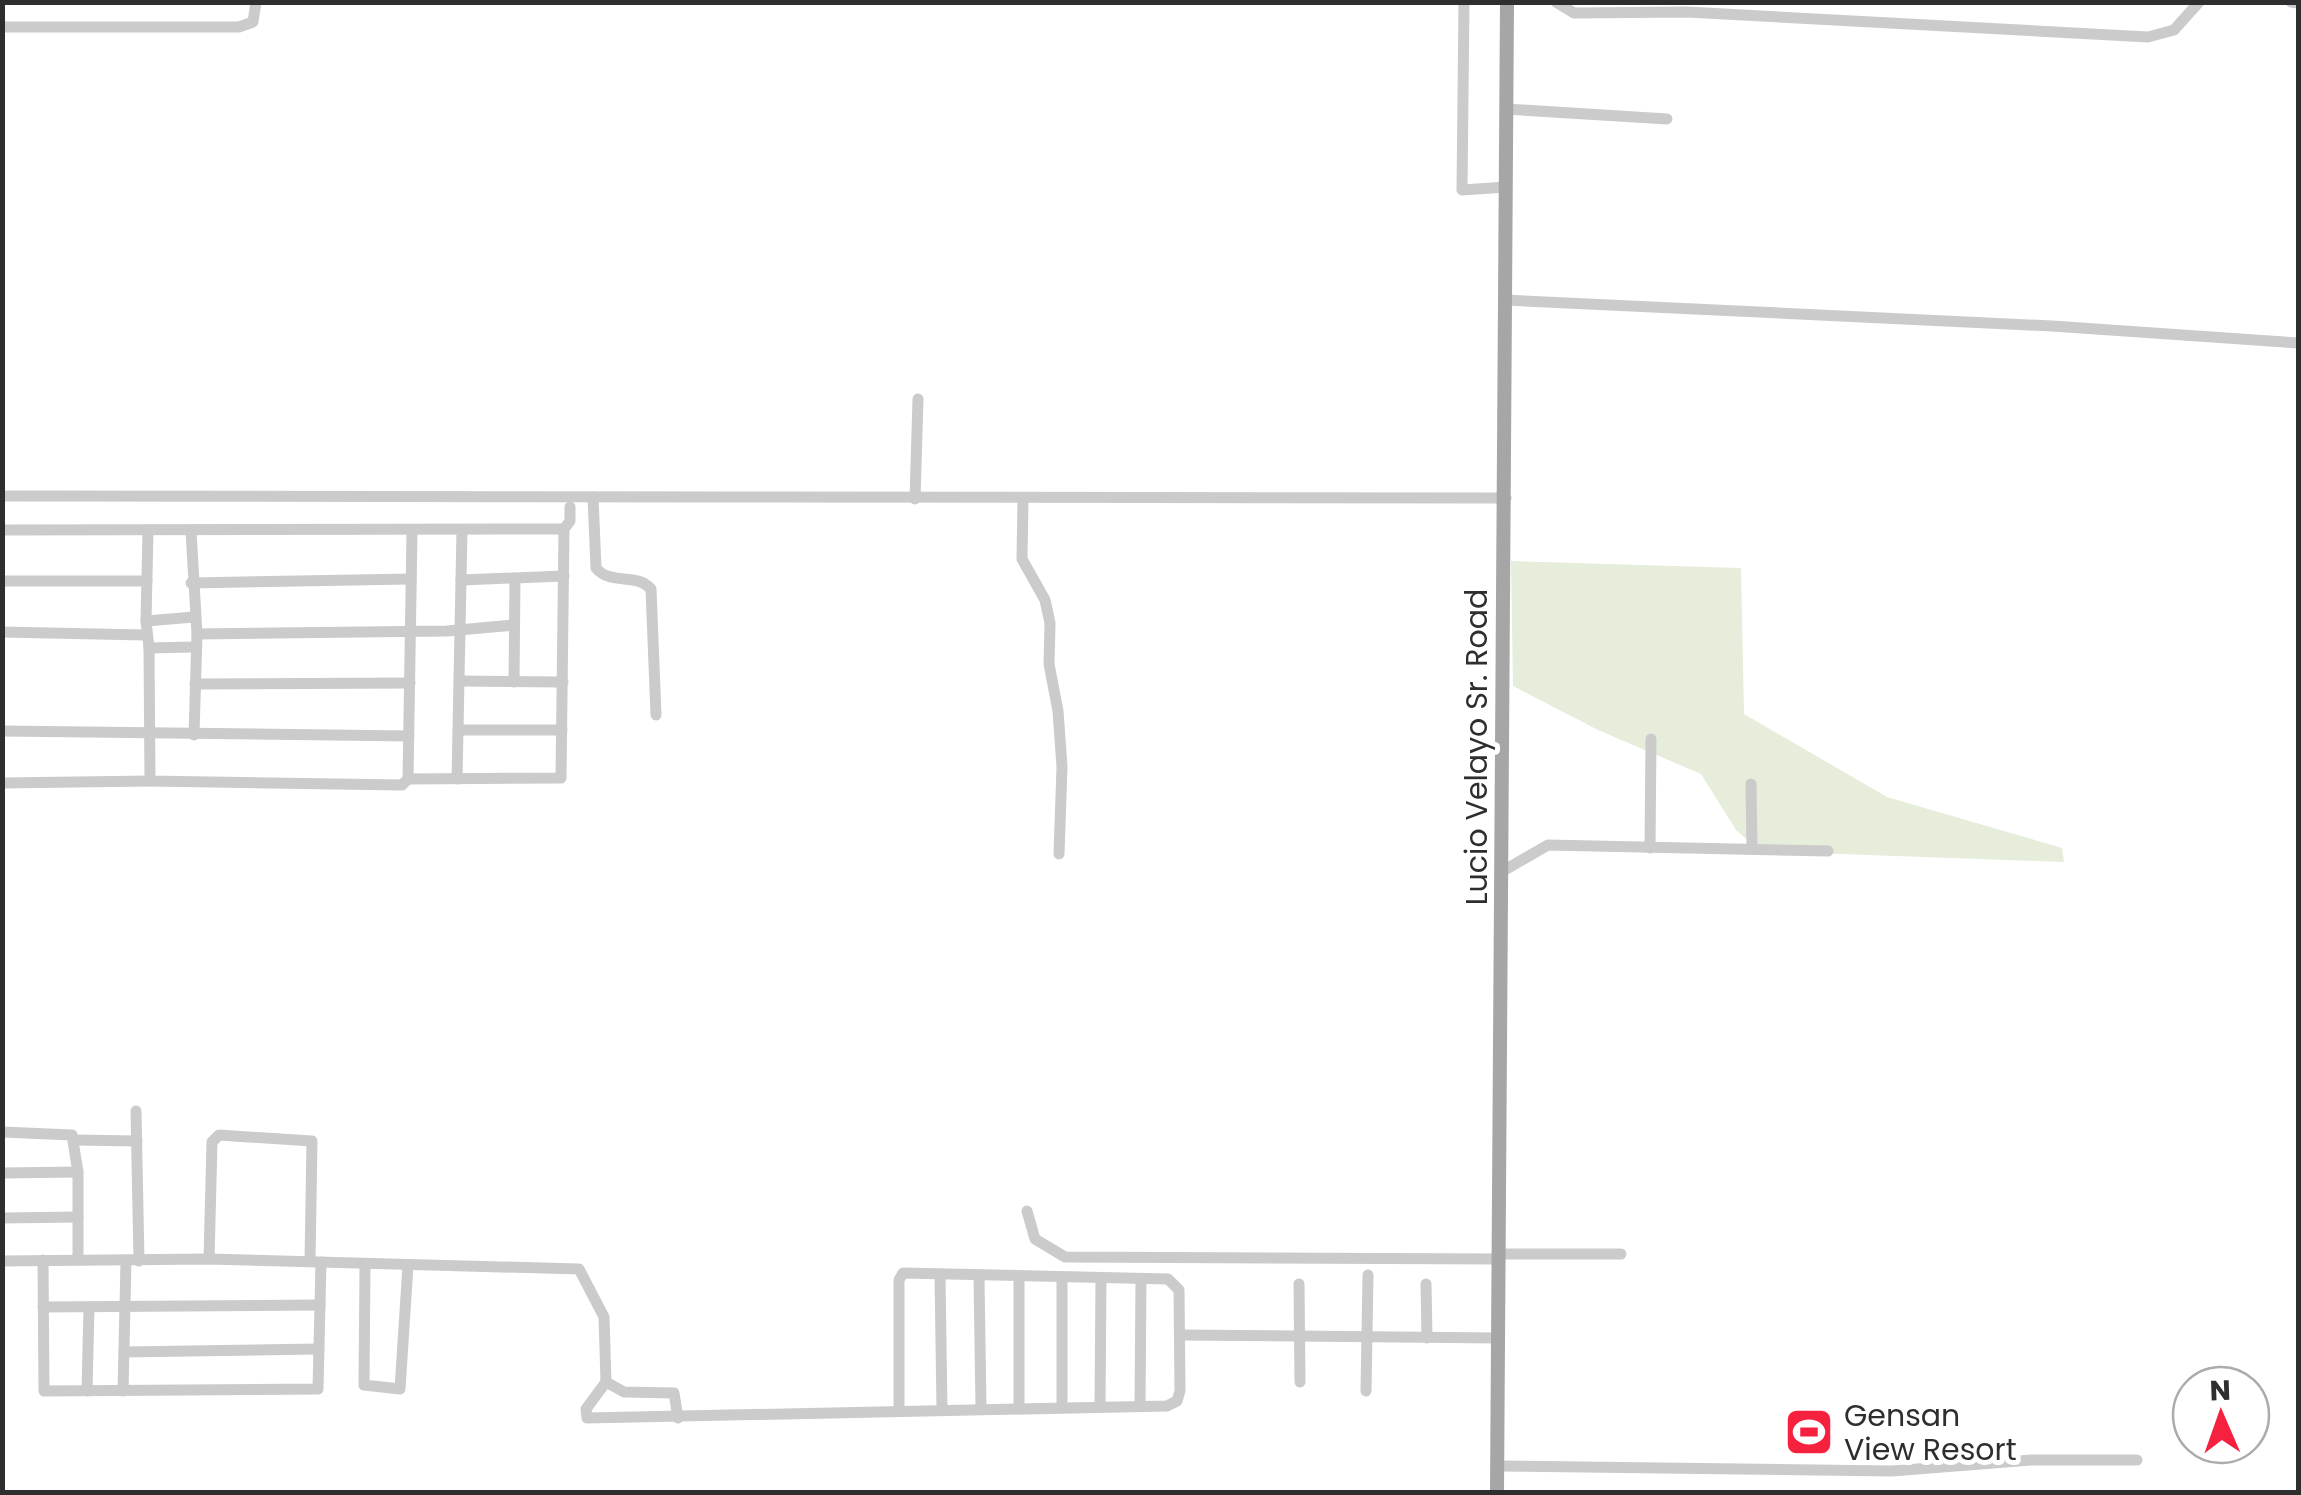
<svg xmlns="http://www.w3.org/2000/svg" width="2301" height="1495" viewBox="0 0 2301 1495" font-family="Poppins,sans-serif">
<rect width="100%" height="100%" fill="#fff"/>
<path fill="#e6eddb" d="M 1511,561 L 1741,568 L 1744,714 L 1887,797 L 2062,848 L 2064,862 L 1760,851 L 1736,830 L 1701,774 L 1598,730 L 1513,686 Z"/>
<g fill="none" stroke-linecap="round" stroke-linejoin="round">
<g stroke="#cbcbcb" stroke-width="11">
<path d="M 1464,2 L 1462,190 L 1506,187"/>
<path d="M 1556,2 L 1574,13 L 1687,12 L 2148,37 L 2174,30 L 2199,2"/>
<path d="M 2291,2 L 2298,3"/>
<path d="M 2,27 L 239,27 L 253,22 L 256,2"/>
<path d="M 1506,109 L 1667,119"/>
<path d="M 1505,300 L 2052,326 L 2298,343"/>
<path d="M 2,496 L 1506,498"/>
<path d="M 593,497 L 596,568 C 611,586 636,572 651,589 L 656,715"/>
<path d="M 915,499 L 918,399"/>
<path d="M 1023,500 L 1022,559 L 1045,600 L 1050,623 L 1049,664 L 1058,711 L 1062,767 L 1059,854"/>
<path d="M 2,530 L 564,529"/>
<path d="M 191,531 L 197,634 L 194,735"/>
<path d="M 461,580 L 564,576"/>
<path d="M 2,581 L 147,581"/>
<path d="M 191,583 L 411,579"/>
<path d="M 146,621 L 148,530"/>
<path d="M 2,632 L 145,635"/>
<path d="M 197,634 L 447,631 L 514,625"/>
<path d="M 194,647 L 149,648 L 146,621 L 194,617"/>
<path d="M 149,648 L 150,781 L 402,785 L 408,779 L 561,778 L 564,529 L 570,521 L 570,507"/>
<path d="M 459,681 L 563,682"/>
<path d="M 514,682 L 515,578"/>
<path d="M 195,684 L 410,683"/>
<path d="M 458,730 L 562,730"/>
<path d="M 2,731 L 409,736"/>
<path d="M 408,779 L 412,531"/>
<path d="M 457,779 L 462,530"/>
<path d="M 2,783 L 150,781"/>
<path d="M 1751,784 L 1752,849"/>
<path d="M 1650,848 L 1651,739"/>
<path d="M 1503,871 L 1548,845 L 1828,851"/>
<path d="M 136,1111 L 139,1261"/>
<path d="M 2,1132 L 72,1135 L 78,1172 L 78,1260"/>
<path d="M 75,1140 L 137,1141"/>
<path d="M 2,1173 L 78,1172"/>
<path d="M 1027,1211 L 1035,1239 L 1065,1257 L 1498,1259"/>
<path d="M 2,1218 L 78,1217"/>
<path d="M 1498,1254 L 1621,1254"/>
<path d="M 209,1259 L 212,1142 L 219,1135 L 312,1141 L 310,1261"/>
<path d="M 43,1260 L 44,1391 L 318,1389 L 321,1262"/>
<path d="M 2,1261 L 209,1259 L 579,1269 L 604,1317 L 606,1382 L 624,1392 L 674,1393 L 678,1418"/>
<path d="M 365,1266 L 364,1385 L 400,1389 L 408,1265"/>
<path d="M 940,1276 L 942,1409"/>
<path d="M 979,1278 L 981,1408"/>
<path d="M 1299,1284 L 1300,1382"/>
<path d="M 1426,1284 L 1427,1338"/>
<path d="M 43,1307 L 320,1305"/>
<path d="M 1180,1335 L 1498,1338"/>
<path d="M 124,1352 L 319,1349"/>
<path d="M 606,1382 L 586,1409 L 587,1418 L 1167,1406 L 1177,1401 L 1180,1391 L 1179,1290 L 1168,1279 L 903,1273 L 899,1280 L 899,1409"/>
<path d="M 87,1391 L 89,1307"/>
<path d="M 123,1391 L 126,1261"/>
<path d="M 1366,1391 L 1368,1275"/>
<path d="M 1062,1406 L 1062,1279"/>
<path d="M 1100,1406 L 1101,1279"/>
<path d="M 1140,1406 L 1141,1279"/>
<path d="M 1019,1408 L 1019,1278"/>
<path d="M 1497,1466 L 1892,1471 L 2031,1460 L 2137,1460"/>
</g>
<path stroke="#a6a6a6" stroke-width="14" d="M 1497,1492 L 1507,2"/>
</g>
<defs>
<g id="stadium-square" transform="scale(2.5)"><rect x="-9" y="-9" width="18" height="18" rx="4" fill="#f5213e" stroke="#fff"/><path d="M0-5a6.5 5 0 1 0 0 10a6.5 5 0 1 0 0-10ZM-3.5-1.8h7v3.6h-7Z" fill="#fff"/></g>
</defs>
<g fill-rule="evenodd">
<use href="#stadium-square" x="1809" y="1432"/>
</g>
<g text-anchor="middle" dominant-baseline="central" stroke-width="10" stroke-linejoin="round" paint-order="stroke">
<g font-size="30" fill="#2e2e2e" stroke="#fff">
<text transform="translate(1476 747) rotate(-90)">Lucio Velayo Sr. Road</text>
</g>
<g font-size="30" fill="#2e2e2e" stroke="#fff" text-anchor="start">
<text x="1844" y="1415">Gensan<tspan x="1844" dy="34">View Resort</tspan></text>
</g>
</g>
<rect width="2301" height="1495" fill="none" stroke="#2e2e2e" stroke-width="10"/>
<g transform="translate(2221 1415) rotate(358)"><circle r="48" fill="#ffffff" stroke="#ababab" stroke-width="2.5"/>
<path d="M0-8L18 38L0 25L-18 38Z" fill="#f5213e"/>
<text y="-15" font-size="28" font-weight="bold" text-anchor="middle" fill="#2e2e2e">N</text>
</g>
</svg>
